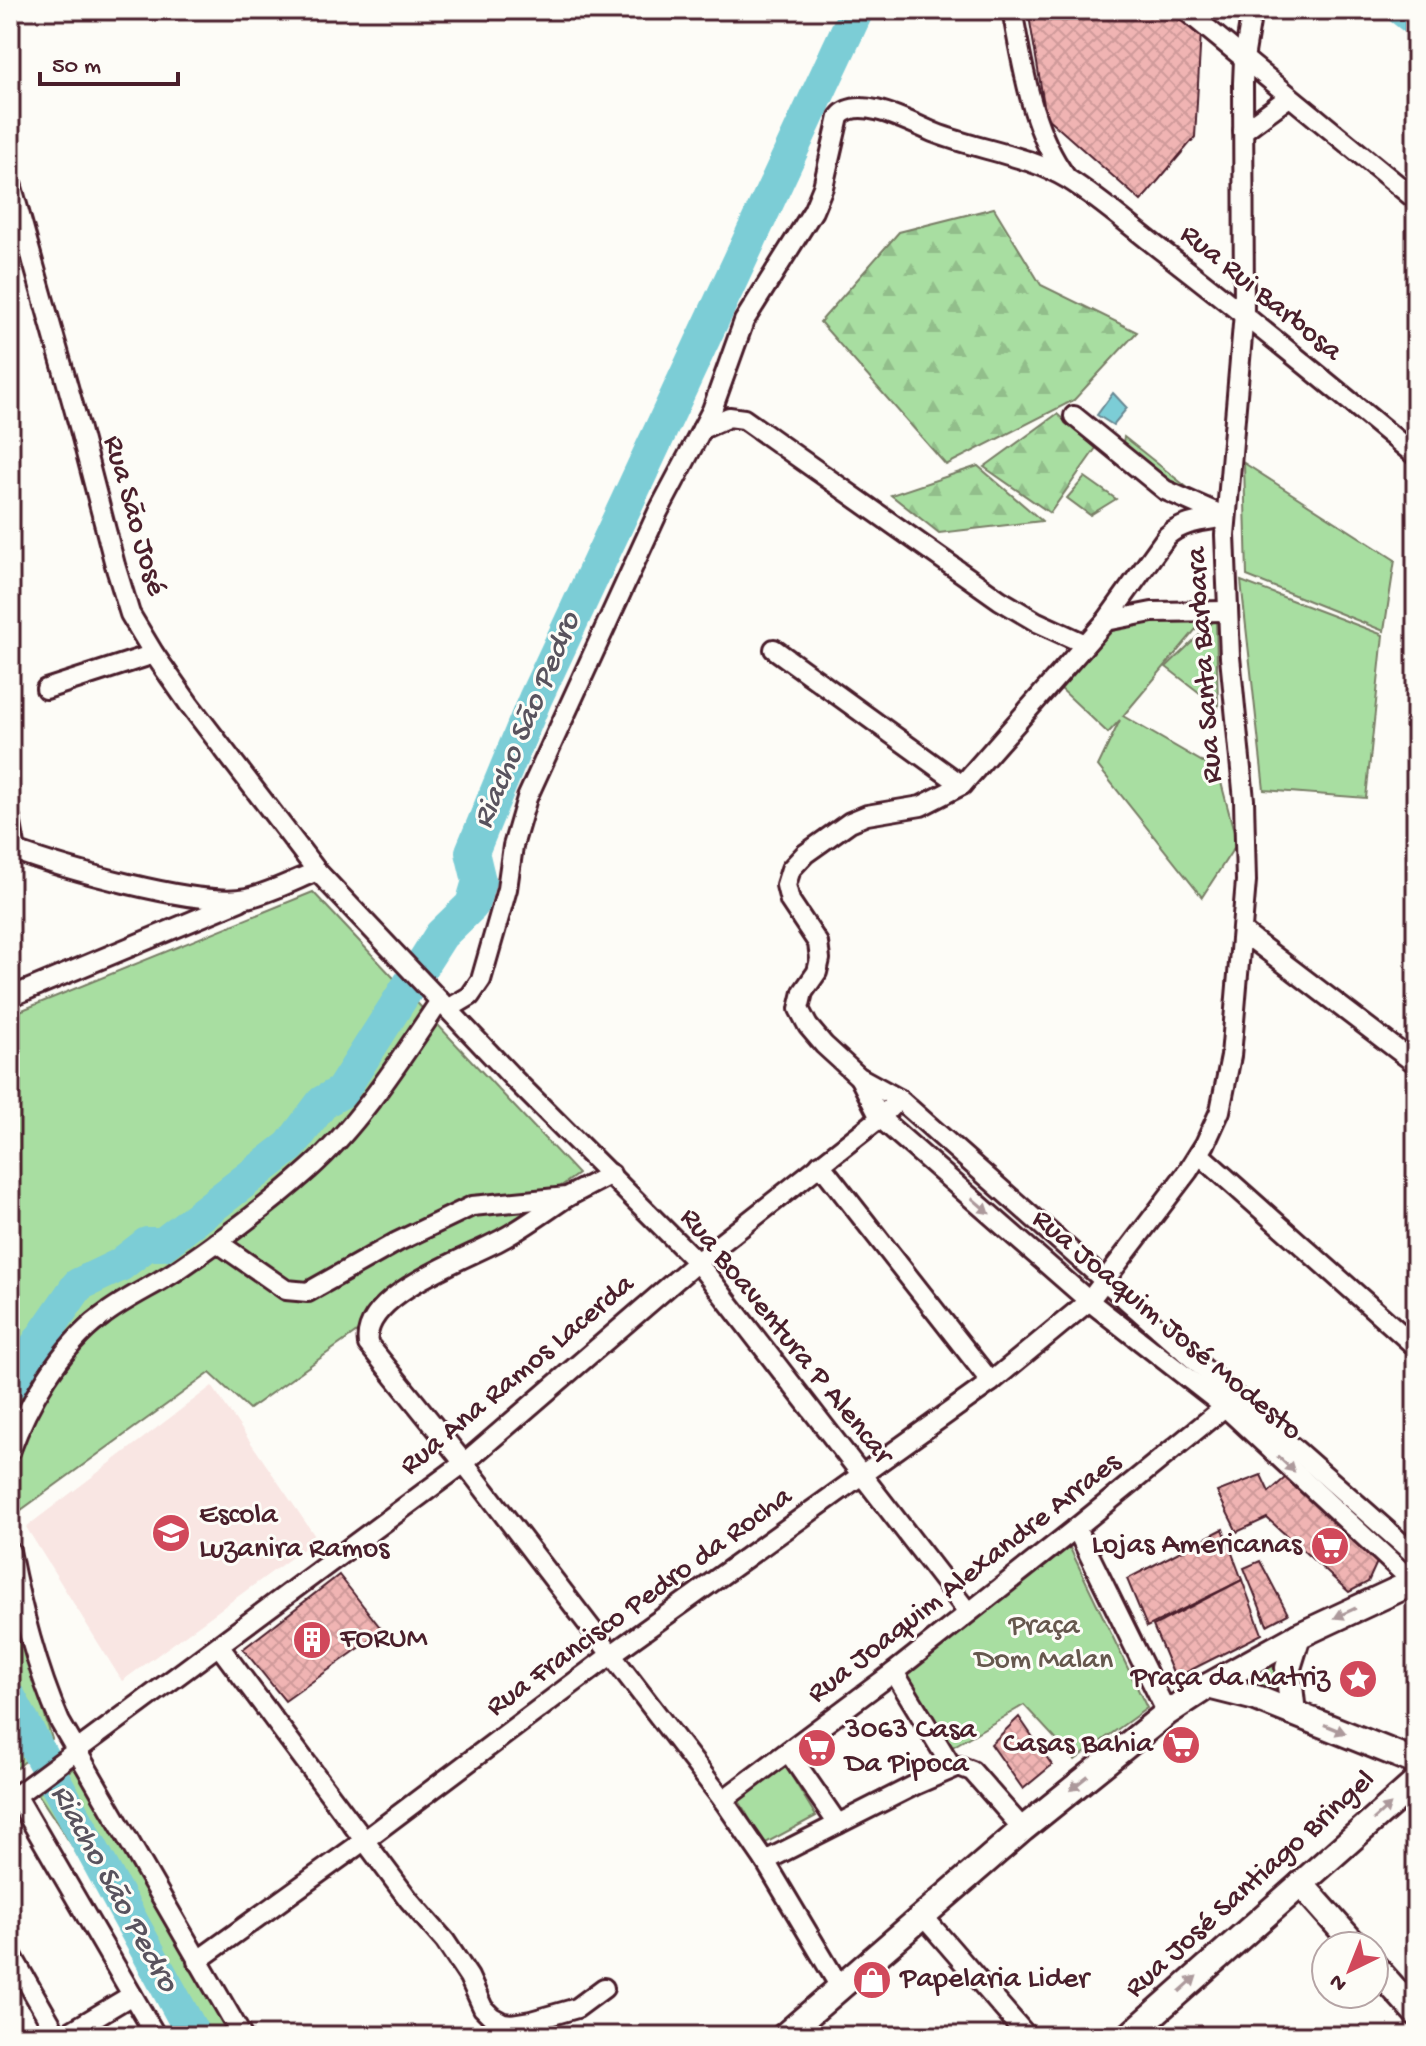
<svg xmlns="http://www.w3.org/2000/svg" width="1426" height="2046" viewBox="0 0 1426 2046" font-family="'Gochi Hand',sans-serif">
<defs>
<pattern id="forest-firs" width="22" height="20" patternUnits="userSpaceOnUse" patternTransform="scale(2)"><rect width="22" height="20" fill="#a8dea1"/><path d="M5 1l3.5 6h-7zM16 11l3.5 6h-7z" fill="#92be8b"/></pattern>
<pattern id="building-cross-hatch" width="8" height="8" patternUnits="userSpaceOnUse" patternTransform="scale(2)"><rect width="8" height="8" fill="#f0b4b3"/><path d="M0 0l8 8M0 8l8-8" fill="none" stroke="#cf9a9a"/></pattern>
</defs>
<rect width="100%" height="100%" fill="#fdfcf7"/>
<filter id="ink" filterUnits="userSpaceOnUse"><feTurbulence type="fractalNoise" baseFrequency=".0125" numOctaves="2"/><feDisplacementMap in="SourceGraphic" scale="16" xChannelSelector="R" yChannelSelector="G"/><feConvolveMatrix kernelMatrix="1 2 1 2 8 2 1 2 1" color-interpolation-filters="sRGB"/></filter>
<g filter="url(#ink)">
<path fill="#f9e6e3" d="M 212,1386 L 317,1539 L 122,1681 L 26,1527 Z"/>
<g fill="#a8dea1" stroke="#797e66" stroke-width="2">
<path d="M 1124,437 L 1193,492 L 1183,495 L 1122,446 Z"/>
<path d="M 1244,463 L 1395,560 L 1384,631 L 1247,576 Z"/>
<path d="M 1241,581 L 1383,635 L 1366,798 L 1264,790 Z"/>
<path d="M 1216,619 L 1218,707 L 1166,667 Z"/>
<path d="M 1145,620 L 1202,622 L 1123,716 L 1218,771 L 1237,843 L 1202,897 L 1098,766 L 1120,720 L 1108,733 L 1059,687 L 1110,628 Z"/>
<path d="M 313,892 L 578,1174 L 249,1409 L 210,1373 L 10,1518 L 10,1015 Z"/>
<path d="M 1067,1542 L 1147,1708 L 1075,1760 L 1024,1705 L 949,1749 L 905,1673 Z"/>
<path d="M 10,1601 L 52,1739 L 11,1773 L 10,1772 Z"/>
<path d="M 1277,1658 L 1282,1695 L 1244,1678 Z"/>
<path d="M 75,1767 L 235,2036 L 181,2036 L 71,1844 L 38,1794 Z"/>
<path d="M 786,1767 L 816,1816 L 764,1844 L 738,1799 Z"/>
</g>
<g fill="url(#forest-firs)" stroke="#797e66" stroke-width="2">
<path d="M 994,208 L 1041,285 L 1137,332 L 1074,400 L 946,465 L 820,322 L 899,232 Z"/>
<path d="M 1057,414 L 1096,448 L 1050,513 L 984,467 Z"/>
<path d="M 978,466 L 1042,521 L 939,533 L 891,495 Z"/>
<path d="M 1085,477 L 1116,499 L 1090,515 L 1067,498 Z"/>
</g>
<path fill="#7ccdd6" stroke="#688792" stroke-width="2" d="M 1113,393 L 1127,408 L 1113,425 L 1097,415 Z"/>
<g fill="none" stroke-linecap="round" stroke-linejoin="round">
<path stroke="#7ccdd6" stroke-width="20" d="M 1392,10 L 1416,29"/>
<g stroke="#7ccdd6" stroke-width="34">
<path d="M 10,1384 L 78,1285 L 120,1265 L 147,1244 L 163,1244 L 290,1146 L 323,1102 L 341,1092 L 441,935 L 472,905 L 479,881 L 472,852 L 535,699 L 857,10"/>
<path d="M 10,1699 L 194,2036"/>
</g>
</g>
<g fill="url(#building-cross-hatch)" stroke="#4a1f2b" stroke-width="2">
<path d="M 1028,10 L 1174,10 L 1201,31 L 1195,137 L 1141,201 L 1046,117 Z"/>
<path d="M 1261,1475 L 1269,1492 L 1286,1477 L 1378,1560 L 1368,1582 L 1349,1592 L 1267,1518 L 1237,1532 L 1217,1492 Z"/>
<path d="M 1223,1529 L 1242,1580 L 1147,1627 L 1127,1579 Z"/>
<path d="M 1260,1561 L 1288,1614 L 1267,1625 L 1244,1568 Z"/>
<path d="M 339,1575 L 383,1631 L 285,1701 L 243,1649 Z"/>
<path d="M 1242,1580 L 1262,1634 L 1175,1678 L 1153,1626 Z"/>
<path d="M 1019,1717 L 1052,1765 L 1023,1789 L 991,1744 Z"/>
</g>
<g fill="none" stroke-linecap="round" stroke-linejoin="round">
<g stroke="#4a1f2b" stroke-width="24">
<g id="street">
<path d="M 1012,10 C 1023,66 1031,130 1066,177"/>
<path d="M 1185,10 L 1416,200"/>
<path d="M 1243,131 L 1289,97"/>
<path d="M 10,180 L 79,426 L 115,565 L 130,614 L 154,654 L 189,704 L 317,871 L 514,1079 L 697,1262 L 968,1612"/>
<path d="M 1074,416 L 1165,490 L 1226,517 C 1204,521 1184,521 1167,536 L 1106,621 L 962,785 L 921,806 L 867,815 L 850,822 L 805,854 L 791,869 L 786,885 L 790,901 L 818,943 L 820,959 L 817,972 L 803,992 L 799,1009 L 808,1026 L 824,1045 L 859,1077 L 899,1099 L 1416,1556"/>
<path d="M 702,429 L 712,410 L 744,321 L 813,211 L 823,187 L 839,117 C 858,93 913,124 935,133 C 978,150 1028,155 1068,179 C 1100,199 1130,226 1160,249 C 1247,316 1332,386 1416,456"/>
<path d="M 1106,621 L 1152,612 L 1227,611"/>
<path d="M 774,649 L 962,785"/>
<path d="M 46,689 L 154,654"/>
<path d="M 10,818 L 16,851"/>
<path d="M 10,849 C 59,867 198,908 247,898 C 270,893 295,880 317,871"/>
<path d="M 1243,932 L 1416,1064"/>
<path d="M 10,997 L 240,901"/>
<path d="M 448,1009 L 470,996 L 481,980 L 507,889 L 513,846 L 527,798 L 658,512 L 702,429 L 729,417 L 744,419 L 1000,600 L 1037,622 L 1085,644"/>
<path d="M 859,1077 L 880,1118 L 1089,1301 L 1226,1408 L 1413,1582"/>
<path d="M 1199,1154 L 1416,1347"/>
<path d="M 820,1164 L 991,1382"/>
<path d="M 567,1197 C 546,1211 526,1226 504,1238 C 470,1258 360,1294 368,1344 L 464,1463 L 723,1800 L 765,1861 L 840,1987"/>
<path d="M 217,1242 L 286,1290 L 308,1292 L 397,1242 L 472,1206 L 567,1197 L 611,1174"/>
<path d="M 10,1452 C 27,1405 60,1347 101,1317 C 125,1298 154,1286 179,1269 C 223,1239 269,1205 309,1169 C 360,1124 402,1057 440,1001"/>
<path d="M 1076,1528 L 1167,1713"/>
<path d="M 10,1551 C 22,1610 36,1667 60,1722 L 242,2036"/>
<path d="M 219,1646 L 409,1900 L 445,1941 L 469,1977 L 483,2008 L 492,2017 L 503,2023 L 512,2024 L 531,2021 L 577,2008 L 604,1988"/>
<path d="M 894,1672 L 952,1767"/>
<path d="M 789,1753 L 838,1824"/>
<path d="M 16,1795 L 156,2036"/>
<path d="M 10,1800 L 464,1463 L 697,1262 L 880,1118 L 899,1099"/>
<path d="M 723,1800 L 894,1672 L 1076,1528 L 1232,1401"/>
<path d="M 765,1861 L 915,1785 L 959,1766 L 972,1771 L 1023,1829"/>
<path d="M 923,1916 L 1027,2036"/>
<path d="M 10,1952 L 58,2036"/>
<path d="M 197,1961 L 365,1840 L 612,1654 L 991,1382 L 1089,1301 L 1188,1171 L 1205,1144 L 1220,1111 L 1231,1056 L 1246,881 L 1244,800 L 1230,657 L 1225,535 L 1244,313 L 1243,83 L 1244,59 L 1252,10"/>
<path d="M 63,2036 L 132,1995"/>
</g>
</g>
<g stroke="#4a1f2b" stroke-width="30">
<g id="secondary">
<path d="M 1208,1686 L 1256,1698 L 1416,1762"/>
<path d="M 1293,1713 L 1288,1668 L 1298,1636"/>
<path d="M 1301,1884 L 1356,1946"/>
<path d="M 1374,1966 L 1416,2013"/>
<path d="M 784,2036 L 1023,1829 L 1167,1713 L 1208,1686 L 1298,1636 L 1416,1581"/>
<path d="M 1129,2036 L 1416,1782"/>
</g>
</g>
<use href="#street" stroke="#fdfcf7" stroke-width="18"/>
<use href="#secondary" stroke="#fdfcf7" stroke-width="24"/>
</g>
<defs><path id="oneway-solid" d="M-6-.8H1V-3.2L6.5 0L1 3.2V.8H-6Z" transform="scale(2)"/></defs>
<g fill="#ac999b">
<use href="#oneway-solid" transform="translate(981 1206) rotate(41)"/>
<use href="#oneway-solid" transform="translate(1286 1464) rotate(43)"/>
<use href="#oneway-solid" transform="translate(1345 1613) rotate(155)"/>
<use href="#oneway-solid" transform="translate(1335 1729) rotate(22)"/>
<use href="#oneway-solid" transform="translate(1079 1783) rotate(141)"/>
<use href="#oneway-solid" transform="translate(1382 1812) rotate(-42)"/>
<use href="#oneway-solid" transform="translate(1188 1984) rotate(-42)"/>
</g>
</g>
<defs>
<g id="school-disc" transform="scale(2)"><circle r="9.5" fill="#d1495b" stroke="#fdfcf7"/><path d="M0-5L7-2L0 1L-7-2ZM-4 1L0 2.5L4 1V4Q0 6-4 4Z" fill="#fff"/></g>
<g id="supermarket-disc" transform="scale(2)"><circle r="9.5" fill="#d1495b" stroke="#fdfcf7"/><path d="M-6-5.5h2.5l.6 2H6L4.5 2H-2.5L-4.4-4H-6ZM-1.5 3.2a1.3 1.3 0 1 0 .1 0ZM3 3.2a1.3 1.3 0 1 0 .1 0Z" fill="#fff"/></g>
<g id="building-disc" transform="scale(2)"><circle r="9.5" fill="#d1495b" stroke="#fdfcf7"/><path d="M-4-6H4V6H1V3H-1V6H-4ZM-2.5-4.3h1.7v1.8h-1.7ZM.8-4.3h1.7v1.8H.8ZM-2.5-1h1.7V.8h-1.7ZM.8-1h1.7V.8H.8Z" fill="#fff"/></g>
<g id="sight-disc" transform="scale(2)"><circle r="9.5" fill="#d1495b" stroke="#fdfcf7"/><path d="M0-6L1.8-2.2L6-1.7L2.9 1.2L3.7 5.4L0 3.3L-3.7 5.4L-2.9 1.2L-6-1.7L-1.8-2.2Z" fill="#fff"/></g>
<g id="shop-disc" transform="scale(2)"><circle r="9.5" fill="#d1495b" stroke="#fdfcf7"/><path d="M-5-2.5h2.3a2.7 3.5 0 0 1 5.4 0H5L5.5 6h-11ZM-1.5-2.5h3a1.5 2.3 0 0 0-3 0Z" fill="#fff"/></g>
</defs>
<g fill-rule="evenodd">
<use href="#school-disc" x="171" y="1533"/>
<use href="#supermarket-disc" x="1330" y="1546"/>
<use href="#building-disc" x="312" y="1640"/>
<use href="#sight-disc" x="1358" y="1679"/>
<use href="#supermarket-disc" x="1181" y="1745"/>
<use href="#supermarket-disc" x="817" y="1748"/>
<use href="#shop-disc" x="872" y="1980"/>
</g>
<g text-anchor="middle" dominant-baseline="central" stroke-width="6" stroke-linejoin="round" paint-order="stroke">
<g font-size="30" fill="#4a1f2b" stroke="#fdfcf7">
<text transform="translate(1260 294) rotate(39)">Rua Rui Barbosa</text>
<text transform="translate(133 516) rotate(74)">Rua São José</text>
<text transform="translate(1206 665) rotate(-94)">Rua Santa Barbara</text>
<text transform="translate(1166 1326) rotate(40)">Rua Joaquim José Modesto</text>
<text transform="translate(785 1337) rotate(51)">Rua Boaventura P Alencar</text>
<text transform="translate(518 1376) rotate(-40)">Rua Ana Ramos Lacerda</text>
<text transform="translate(965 1579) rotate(-38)">Rua Joaquim Alexandre Arraes</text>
<text transform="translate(640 1603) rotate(-36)">Rua Francisco Pedro da Rocha</text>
<text transform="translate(1251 1885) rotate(-42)">Rua José Santiago Bringel</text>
</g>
<g font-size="30" fill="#4a1f2b" stroke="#fdfcf7" text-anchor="start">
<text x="199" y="1516">Escola<tspan x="199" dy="34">Luzanira Ramos</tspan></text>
<text x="1302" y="1546" text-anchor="end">Lojas Americanas</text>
<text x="340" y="1640">FORUM</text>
<text x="1330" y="1679" text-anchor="end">Praça da Matriz</text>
<text x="845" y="1731">3063 Casa<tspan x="845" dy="34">Da Pipoca</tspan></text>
<text x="1153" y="1745" text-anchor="end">Casas Bahia</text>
<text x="900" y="1980">Papelaria Lider</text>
</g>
<g font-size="30" fill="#66584e" stroke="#fdfcf7">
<text x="1044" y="1627">Praça<tspan x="1044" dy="34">Dom Malan</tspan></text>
</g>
<g font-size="32" font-style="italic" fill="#59535e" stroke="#fdfcf7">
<text transform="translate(528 721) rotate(-67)">Riacho São Pedro</text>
<text transform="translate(113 1889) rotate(61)">Riacho São Pedro</text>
</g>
</g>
<rect width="1426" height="2046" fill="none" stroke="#fdfcf7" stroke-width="40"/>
<rect x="20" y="20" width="1386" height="2006" fill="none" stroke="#4a1f2b" stroke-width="3" filter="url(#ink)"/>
<g transform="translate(1350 1970) rotate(223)"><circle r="38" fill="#fdfcf7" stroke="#b5a4a5" stroke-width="2"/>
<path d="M0-6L14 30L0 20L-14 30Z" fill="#d1495b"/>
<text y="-12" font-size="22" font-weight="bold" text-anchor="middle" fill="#4a1f2b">N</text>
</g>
<path d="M40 72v12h138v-12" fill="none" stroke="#4a1f2b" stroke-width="4"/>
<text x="52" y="72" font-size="24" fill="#4a1f2b" stroke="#fdfcf7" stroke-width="6" paint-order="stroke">50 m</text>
</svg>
